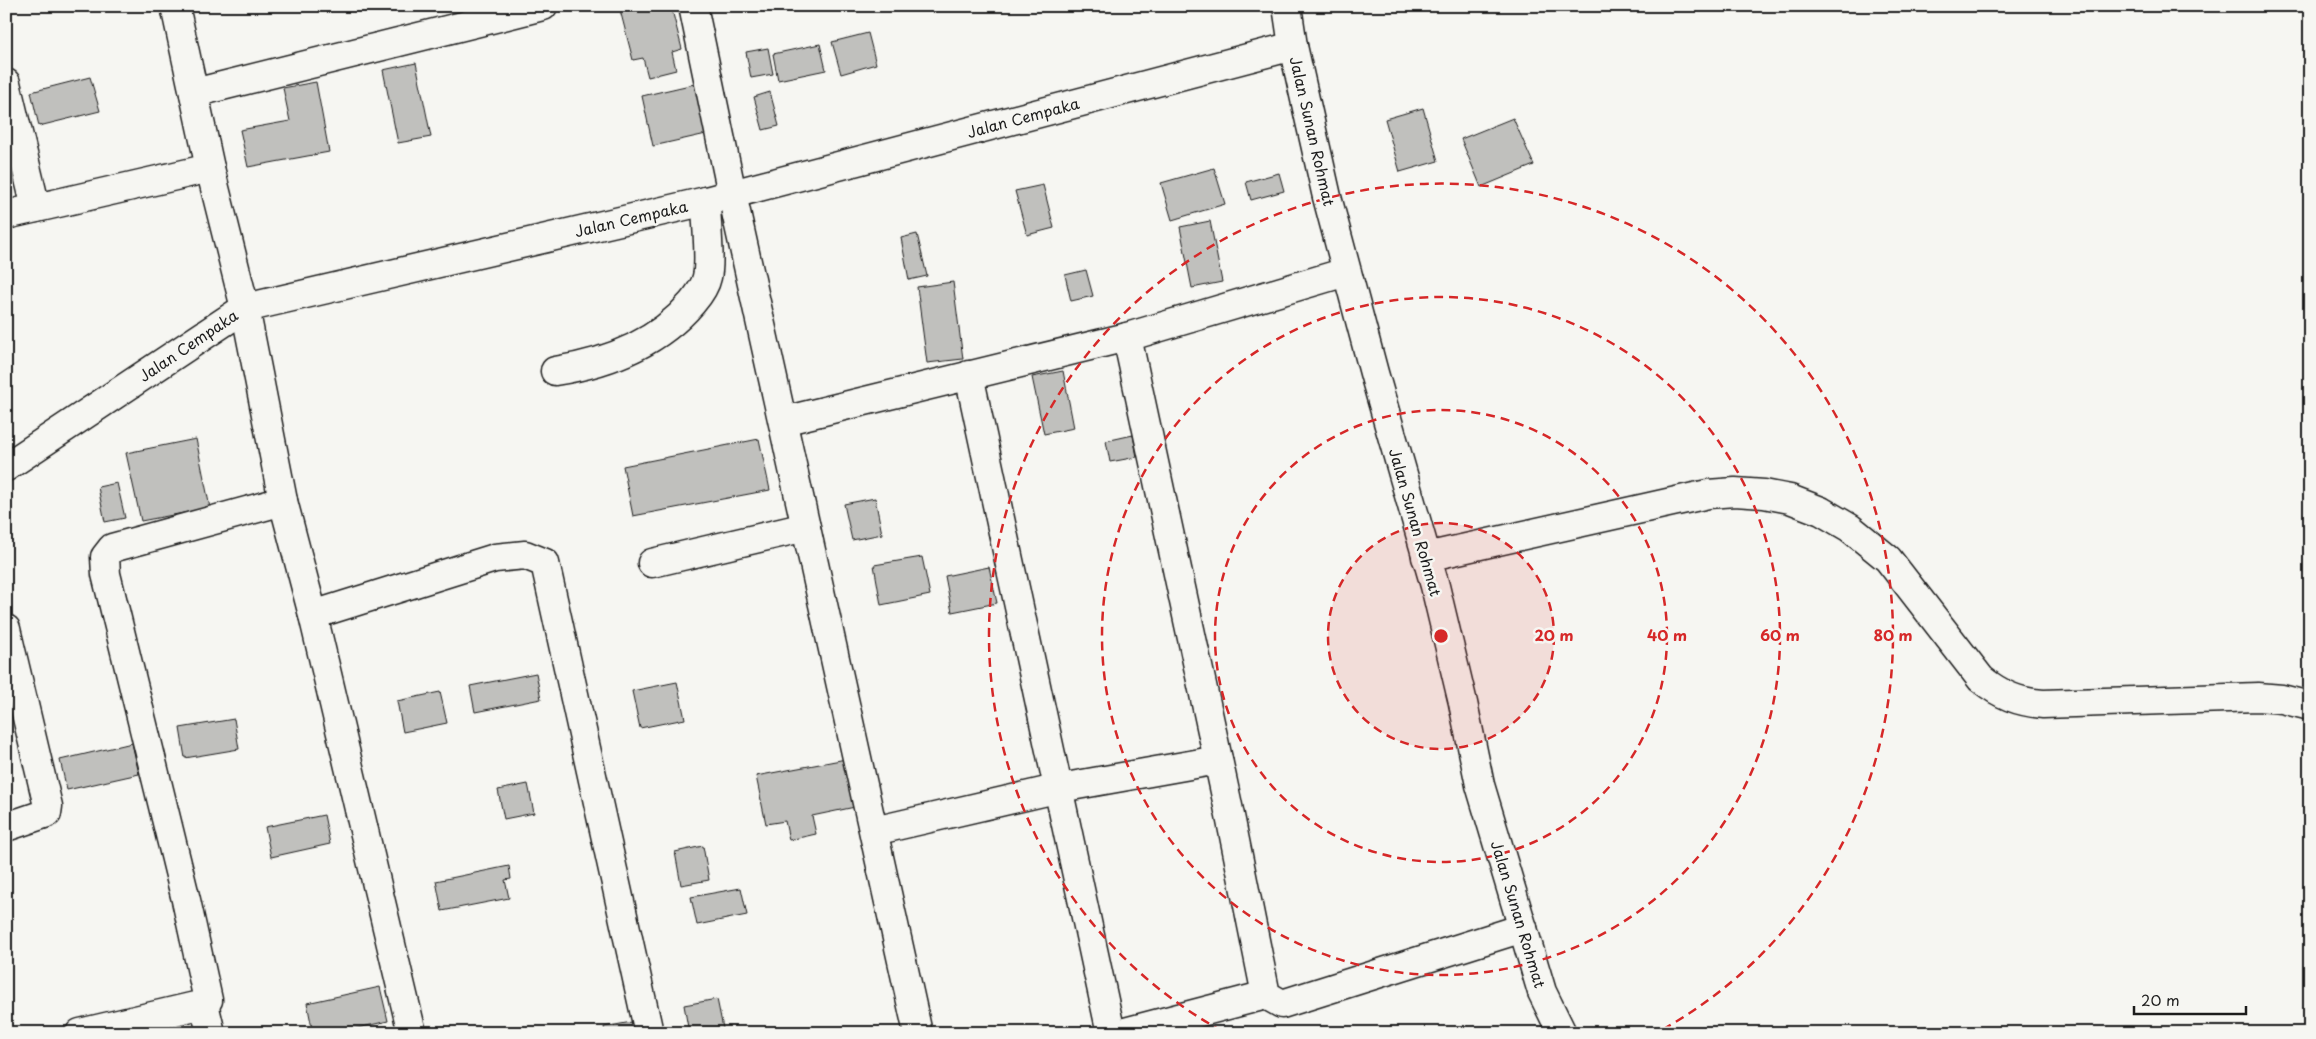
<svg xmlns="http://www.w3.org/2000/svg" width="2316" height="1039" viewBox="0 0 2316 1039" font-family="'Playpen Sans',sans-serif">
<rect width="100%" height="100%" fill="#f6f6f2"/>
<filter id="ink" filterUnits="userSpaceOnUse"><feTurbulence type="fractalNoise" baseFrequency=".02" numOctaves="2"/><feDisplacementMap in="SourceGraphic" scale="10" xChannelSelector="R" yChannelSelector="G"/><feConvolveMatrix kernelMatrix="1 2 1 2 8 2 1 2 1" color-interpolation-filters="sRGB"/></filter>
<g filter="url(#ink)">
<g fill="#c0c0bd" stroke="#1c1c1c">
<path d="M 619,6 L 671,6 L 682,49 L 672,52 L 676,70 L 648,77 L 643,58 L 633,60 Z"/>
<path d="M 868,33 L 876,64 L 841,74 L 832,42 Z"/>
<path d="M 820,44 L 826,70 L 778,80 L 773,54 Z"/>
<path d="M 768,48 L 773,74 L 751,78 L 746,52 Z"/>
<path d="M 416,63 L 431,137 L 398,143 L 383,70 Z"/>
<path d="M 90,77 L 100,111 L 39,126 L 31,92 Z"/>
<path d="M 316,82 L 329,152 L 248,167 L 240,130 L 290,121 L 283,88 Z"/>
<path d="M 703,82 L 715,132 L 653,146 L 642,96 Z"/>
<path d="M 770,92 L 779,126 L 763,130 L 754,97 Z"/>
<path d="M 1423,108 L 1438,161 L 1400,172 L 1385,119 Z"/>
<path d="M 1513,118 L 1534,165 L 1481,187 L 1461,139 Z"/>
<path d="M 1214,168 L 1225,204 L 1172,220 L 1161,183 Z"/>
<path d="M 1279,173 L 1284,191 L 1251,200 L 1246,182 Z"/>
<path d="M 1043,185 L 1054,228 L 1027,235 L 1015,191 Z"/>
<path d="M 1210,221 L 1222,282 L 1192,288 L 1180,227 Z"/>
<path d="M 917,234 L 927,276 L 909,280 L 901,238 Z"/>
<path d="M 1086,270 L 1093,296 L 1071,301 L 1065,275 Z"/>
<path d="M 953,282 L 963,359 L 927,363 L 917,287 Z"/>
<path d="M 1063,371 L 1074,428 L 1044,434 L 1032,377 Z"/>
<path d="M 1133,435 L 1137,457 L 1110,462 L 1106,441 Z"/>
<path d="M 196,439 L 210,508 L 141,521 L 126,453 Z"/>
<path d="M 759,439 L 770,490 L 633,516 L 623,466 Z"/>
<path d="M 117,483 L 125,518 L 105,522 L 98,487 Z"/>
<path d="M 875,498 L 882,534 L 852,540 L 844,504 Z"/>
<path d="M 922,557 L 930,595 L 881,605 L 874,565 Z"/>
<path d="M 989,567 L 997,603 L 952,612 L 945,576 Z"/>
<path d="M 536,673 L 541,699 L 475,712 L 470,686 Z"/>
<path d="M 677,682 L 685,719 L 640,728 L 632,691 Z"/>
<path d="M 440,692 L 447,723 L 403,732 L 397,701 Z"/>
<path d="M 234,719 L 239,749 L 185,758 L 180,728 Z"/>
<path d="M 132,743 L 139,774 L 67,790 L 60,760 Z"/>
<path d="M 846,759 L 855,807 L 812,816 L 816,834 L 789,840 L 785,821 L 766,824 L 756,776 Z"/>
<path d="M 528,784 L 534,813 L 504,819 L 498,790 Z"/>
<path d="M 324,815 L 330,844 L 271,857 L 265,827 Z"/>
<path d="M 703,846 L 709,880 L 681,885 L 675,852 Z"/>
<path d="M 509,866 L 511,879 L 505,880 L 509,898 L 442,911 L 436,881 Z"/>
<path d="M 741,888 L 747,915 L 697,925 L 691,897 Z"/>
<path d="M 380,987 L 388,1021 L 336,1033 L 313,1033 L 307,1003 Z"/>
<path d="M 717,999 L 724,1033 L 689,1033 L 684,1005 Z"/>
<path d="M 643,1020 L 646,1033 L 605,1033 L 604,1027 Z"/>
</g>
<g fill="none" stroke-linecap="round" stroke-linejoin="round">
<g stroke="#1c1c1c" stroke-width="31">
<g id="minor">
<path d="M 175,6 L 210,168 L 245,308 L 283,501 L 313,615 L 412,1033"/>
<path d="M 693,6 L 732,194 L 918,1033"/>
<path d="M 1287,6 L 1293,46 L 1327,197 L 1374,373 L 1435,586 L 1463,703 L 1480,785 L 1542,992 L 1562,1033"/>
<path d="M 6,83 L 36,208"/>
<path d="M 194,93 L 543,6"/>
<path d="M 6,215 L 210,168"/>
<path d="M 1127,337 L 1227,801 L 1266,995 L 1282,1004 L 1523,928"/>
<path d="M 555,371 C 607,363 657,344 692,303 C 698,296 705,287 707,277 C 711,260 706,221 706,201"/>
<path d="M 969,375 L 1111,1033"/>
<path d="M 783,421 L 1127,337 L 1346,272"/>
<path d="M 6,467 L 245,308 L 706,201 L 1293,46"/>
<path d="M 1426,557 L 1708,494 L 1735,492 L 1764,494 L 1790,499 L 1821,511 L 1850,528 L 1888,559 L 1981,679 C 2001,695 2018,702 2043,704 L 2258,697 L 2282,699 L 2310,706"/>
<path d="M 652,563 L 806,527"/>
<path d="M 313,615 L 495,558 L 525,555 L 545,563 L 649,1033"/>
<path d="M 6,629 L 48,806 L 47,813 L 6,827"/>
<path d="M 874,831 L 1060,788 L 1218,760"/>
<path d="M 204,1004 L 211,1033"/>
<path d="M 80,1033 L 204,1004 L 208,1000 L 186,900 L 106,574 L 105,557 L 112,548 L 283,501"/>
<path d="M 1121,1033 L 1266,995"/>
</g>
</g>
<use href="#minor" stroke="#f6f6f2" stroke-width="28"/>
</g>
</g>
<circle cx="1441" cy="636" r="113" fill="#d62828" fill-opacity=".12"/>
<g fill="none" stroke="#d62828" stroke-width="2.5" stroke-dasharray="9 6">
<circle cx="1441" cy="636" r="113"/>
<circle cx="1441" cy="636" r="226"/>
<circle cx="1441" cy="636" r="339"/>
<path d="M1222 1031A452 452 0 1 1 1660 1031"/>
</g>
<g text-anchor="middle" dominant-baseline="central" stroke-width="5" stroke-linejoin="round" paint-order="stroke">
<g font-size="15" fill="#1c1c1c" stroke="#f6f6f2">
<text transform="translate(1023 117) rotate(-15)">Jalan Cempaka</text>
<text transform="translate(1313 131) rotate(77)">Jalan Sunan Rohmat</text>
<text transform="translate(631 218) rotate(-13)">Jalan Cempaka</text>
<text transform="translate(188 345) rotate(-34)">Jalan Cempaka</text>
<text transform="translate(1416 522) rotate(74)">Jalan Sunan Rohmat</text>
<text transform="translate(1519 914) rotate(73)">Jalan Sunan Rohmat</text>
</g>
</g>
<circle cx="1441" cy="636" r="8" fill="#d62828" stroke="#f6f6f2" stroke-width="2.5"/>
<g font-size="15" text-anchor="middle" font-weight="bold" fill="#d62828" stroke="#f6f6f2" stroke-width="5" stroke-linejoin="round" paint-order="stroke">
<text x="1554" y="641">20 m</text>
<text x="1667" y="641">40 m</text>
<text x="1780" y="641">60 m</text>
<text x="1893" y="641">80 m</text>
</g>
<rect width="2316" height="1039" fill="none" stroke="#f6f6f2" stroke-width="25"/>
<rect x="12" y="12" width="2291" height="1014" fill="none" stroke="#1c1c1c" stroke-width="2" filter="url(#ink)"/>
<path d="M2134 1006v8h112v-8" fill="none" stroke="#1c1c1c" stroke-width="2.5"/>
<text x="2141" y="1006" font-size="15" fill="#1c1c1c" stroke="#f6f6f2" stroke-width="4" paint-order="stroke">20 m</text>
</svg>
